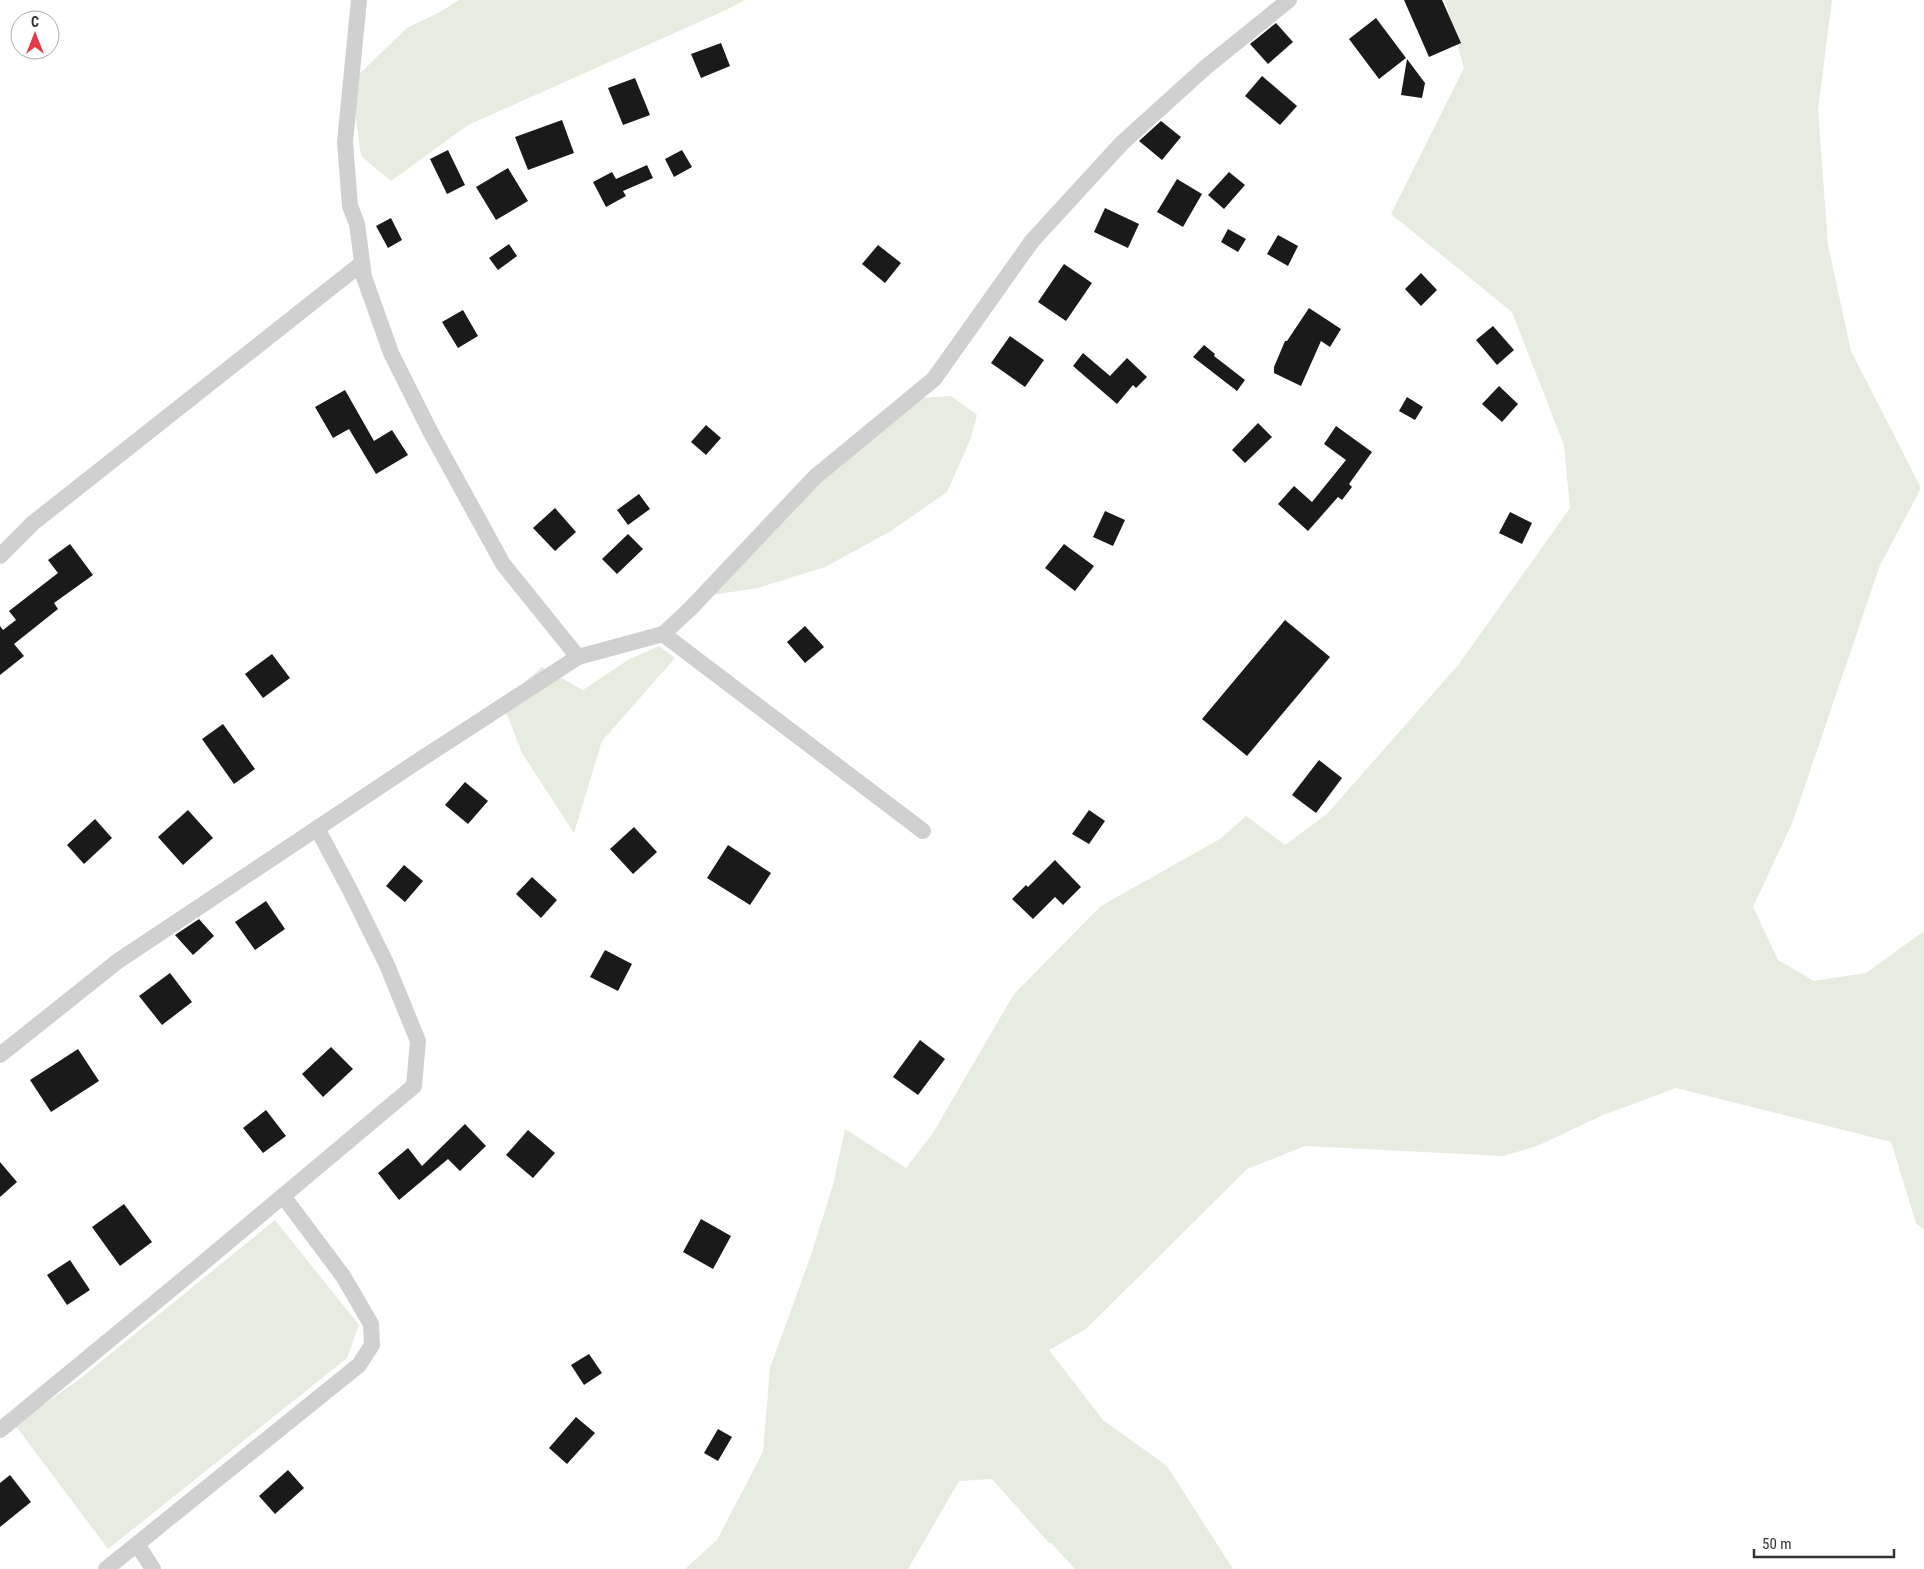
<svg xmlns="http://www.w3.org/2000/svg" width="1924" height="1569" viewBox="0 0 1924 1569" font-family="'Roboto Condensed',sans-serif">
<rect width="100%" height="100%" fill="#fff"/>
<g fill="#e6ecdf">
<path d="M 459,0 L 745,0 L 728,9 L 468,125 L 391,181 L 361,156 L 351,82 L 407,28 L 440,12 Z"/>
<path d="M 1445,0 L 1832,0 L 1818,110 L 1828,245 L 1851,351 L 1920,486 L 1920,490 L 1880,565 L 1793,821 L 1753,907 L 1778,960 L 1814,981 L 1866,973 L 1924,931 L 1924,1230 L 1916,1223 L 1891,1142 L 1676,1088 L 1603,1115 L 1537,1146 L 1503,1156 L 1305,1146 L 1247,1169 L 1086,1329 L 1049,1350 L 1103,1420 L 1167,1466 L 1233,1569 L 1075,1569 L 1051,1543 L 1049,1543 L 992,1479 L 959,1481 L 908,1569 L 685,1569 L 717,1540 L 763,1452 L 770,1368 L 810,1258 L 833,1185 L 845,1129 L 906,1168 L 933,1133 L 1014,994 L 1101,906 L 1220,839 L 1246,816 L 1285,845 L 1327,814 L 1459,664 L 1570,508 L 1564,445 L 1512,312 L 1391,214 L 1464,68 Z"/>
<path d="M 951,396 L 977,415 L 971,438 L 947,492 L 891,531 L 825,567 L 758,588 L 712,595 L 784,510 L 867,423 L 919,398 Z"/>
<path d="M 659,646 L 675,658 L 602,741 L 574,833 L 522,753 L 502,702 L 542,667 L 583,690 L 628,660 Z"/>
<path d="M 275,1220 L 359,1325 L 347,1358 L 108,1549 L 15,1425 L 81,1378 Z"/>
</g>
<g fill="#1a1a1a">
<path d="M 1404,0 L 1442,0 L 1461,43 L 1429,57 Z"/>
<path d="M 1376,18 L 1406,58 L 1379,79 L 1349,39 Z"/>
<path d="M 1276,23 L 1293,42 L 1268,64 L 1250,44 Z"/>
<path d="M 721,43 L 730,66 L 701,78 L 691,54 Z"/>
<path d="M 1407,59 L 1425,83 L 1422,98 L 1401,95 Z"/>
<path d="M 1262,76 L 1297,106 L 1280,125 L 1245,96 Z"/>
<path d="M 635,78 L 650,115 L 623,125 L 608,88 Z"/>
<path d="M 562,120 L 574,153 L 528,170 L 515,137 Z"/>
<path d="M 1161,121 L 1181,137 L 1162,160 L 1139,141 Z"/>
<path d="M 448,150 L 465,185 L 447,194 L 430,159 Z"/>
<path d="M 682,150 L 692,167 L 674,177 L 665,159 Z"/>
<path d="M 647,165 L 653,178 L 623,191 L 626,196 L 606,207 L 593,182 L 612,172 L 616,179 Z"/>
<path d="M 508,168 L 528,201 L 496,220 L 476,187 Z"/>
<path d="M 1229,172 L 1245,185 L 1224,209 L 1208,195 Z"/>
<path d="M 1177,179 L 1202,194 L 1183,227 L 1157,212 Z"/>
<path d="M 1105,208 L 1139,224 L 1128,248 L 1094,232 Z"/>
<path d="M 391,218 L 402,240 L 388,248 L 376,226 Z"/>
<path d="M 1228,229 L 1246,239 L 1238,252 L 1221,242 Z"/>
<path d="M 1278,235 L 1298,246 L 1288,266 L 1267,254 Z"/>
<path d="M 509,244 L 517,256 L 498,270 L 489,258 Z"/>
<path d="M 878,245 L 901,263 L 885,283 L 862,264 Z"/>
<path d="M 1064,264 L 1092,283 L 1066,321 L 1038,302 Z"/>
<path d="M 1421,273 L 1437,290 L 1421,306 L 1405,289 Z"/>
<path d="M 1309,308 L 1341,329 L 1330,347 L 1321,341 L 1301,386 L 1274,373 L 1274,367 L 1285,341 L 1287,341 Z"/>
<path d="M 463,310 L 478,336 L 458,348 L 442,322 Z"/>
<path d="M 1493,326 L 1514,350 L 1497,365 L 1476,340 Z"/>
<path d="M 1010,336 L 1044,360 L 1025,387 L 991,363 Z"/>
<path d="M 1204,345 L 1215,354 L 1214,356 L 1245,380 L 1237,391 L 1193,357 Z"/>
<path d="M 1083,353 L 1110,376 L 1127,358 L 1147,377 L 1136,388 L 1133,385 L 1117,404 L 1073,366 Z"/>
<path d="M 1499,386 L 1518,404 L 1502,422 L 1482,404 Z"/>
<path d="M 345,390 L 374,441 L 392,430 L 408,455 L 376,474 L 349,429 L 333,438 L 315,407 Z"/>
<path d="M 1407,397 L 1423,407 L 1415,420 L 1399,411 Z"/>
<path d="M 1258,423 L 1272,437 L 1245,463 L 1232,450 Z"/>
<path d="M 706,425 L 721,438 L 706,455 L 691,442 Z"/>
<path d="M 1336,426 L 1372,452 L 1349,484 L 1352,487 L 1342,500 L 1338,497 L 1308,531 L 1278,504 L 1294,486 L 1312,502 L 1346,460 L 1324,444 Z"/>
<path d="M 639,494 L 650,509 L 628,525 L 617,510 Z"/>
<path d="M 555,508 L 576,532 L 555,551 L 533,528 Z"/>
<path d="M 1105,511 L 1125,520 L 1113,546 L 1093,537 Z"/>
<path d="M 1510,512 L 1532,523 L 1522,544 L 1499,533 Z"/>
<path d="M 628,534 L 643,549 L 617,574 L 602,559 Z"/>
<path d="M 70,544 L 93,575 L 54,603 L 58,609 L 14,644 L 24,656 L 0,675 L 0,626 L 3,630 L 16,620 L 9,611 L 58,573 L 48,560 Z"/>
<path d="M 1064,544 L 1094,566 L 1075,591 L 1045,568 Z"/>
<path d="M 1285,620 L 1330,657 L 1247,756 L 1202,719 Z"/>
<path d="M 805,626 L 824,647 L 805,663 L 787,642 Z"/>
<path d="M 272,654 L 290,678 L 263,698 L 245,674 Z"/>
<path d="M 223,724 L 255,769 L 234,784 L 202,739 Z"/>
<path d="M 1319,760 L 1342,778 L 1316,813 L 1292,795 Z"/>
<path d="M 465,782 L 488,801 L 468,824 L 445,805 Z"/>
<path d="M 188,810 L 213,838 L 183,865 L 158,837 Z"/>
<path d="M 1089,810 L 1105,821 L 1089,844 L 1072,834 Z"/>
<path d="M 95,819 L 112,838 L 84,864 L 67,845 Z"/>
<path d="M 634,827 L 657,852 L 633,874 L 610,849 Z"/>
<path d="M 728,845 L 771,873 L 750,905 L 707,878 Z"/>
<path d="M 1055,860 L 1081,887 L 1063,905 L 1055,897 L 1033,919 L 1012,899 L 1026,885 L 1028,887 Z"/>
<path d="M 404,865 L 423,881 L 405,902 L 386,886 Z"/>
<path d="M 532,877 L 557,900 L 541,918 L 516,894 Z"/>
<path d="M 266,901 L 285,929 L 255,950 L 235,922 Z"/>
<path d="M 199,919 L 214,936 L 193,955 L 175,935 Z"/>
<path d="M 605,950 L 632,964 L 618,991 L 590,977 Z"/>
<path d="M 170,973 L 192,1002 L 162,1025 L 139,996 Z"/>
<path d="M 920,1040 L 945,1059 L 918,1095 L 893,1077 Z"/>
<path d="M 331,1047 L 353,1069 L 323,1097 L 302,1074 Z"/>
<path d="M 78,1049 L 99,1081 L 51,1112 L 30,1080 Z"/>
<path d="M 266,1110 L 286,1136 L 263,1153 L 243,1128 Z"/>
<path d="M 465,1124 L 486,1146 L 460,1171 L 448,1159 L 399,1200 L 378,1173 L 408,1148 L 422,1166 Z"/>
<path d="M 528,1130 L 555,1153 L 533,1178 L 506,1155 Z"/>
<path d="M 0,1162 L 17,1182 L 0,1197 Z"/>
<path d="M 124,1204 L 152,1242 L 120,1266 L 92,1227 Z"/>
<path d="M 701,1219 L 731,1236 L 713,1269 L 683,1252 Z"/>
<path d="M 70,1260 L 90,1290 L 67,1305 L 47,1275 Z"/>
<path d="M 589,1354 L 602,1373 L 584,1385 L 571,1365 Z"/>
<path d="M 576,1417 L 595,1433 L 567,1464 L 549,1448 Z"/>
<path d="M 718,1429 L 732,1437 L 718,1461 L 704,1453 Z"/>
<path d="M 288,1470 L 304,1488 L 275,1514 L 259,1496 Z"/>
<path d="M 10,1475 L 31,1502 L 0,1527 L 0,1483 Z"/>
</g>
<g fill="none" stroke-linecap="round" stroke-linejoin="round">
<g stroke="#d0d0d0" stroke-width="16">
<path d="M 359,0 L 345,142 L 350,206 L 357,224 L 364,277 L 391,353 L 430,431 L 503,564 L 578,657"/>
<path d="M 0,556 L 33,523 L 361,264"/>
<path d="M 663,634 L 690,609 L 815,477 L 934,379 L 1032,241 L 1122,143 L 1206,67 L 1289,0"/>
<path d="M 0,1055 L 118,961 L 412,765 L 578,657 L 663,634 L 923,831"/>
<path d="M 0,1430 L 197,1268 L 414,1086 L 418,1041 L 387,965 L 351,892 L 317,828"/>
<path d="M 137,1544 L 153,1569"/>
<path d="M 106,1569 L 359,1365 L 372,1345 L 371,1324 L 343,1276 L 283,1196"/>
</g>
</g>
<g transform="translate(35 35)"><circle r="24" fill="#ffffff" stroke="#adadad"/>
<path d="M0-4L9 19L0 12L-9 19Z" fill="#e63946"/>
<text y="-8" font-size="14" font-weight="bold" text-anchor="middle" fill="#333333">С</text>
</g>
<path d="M1754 1549v8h140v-8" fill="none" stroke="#333333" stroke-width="2.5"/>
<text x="1762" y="1549" font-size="15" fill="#333333" stroke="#ffffff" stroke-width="4" paint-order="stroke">50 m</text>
</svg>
